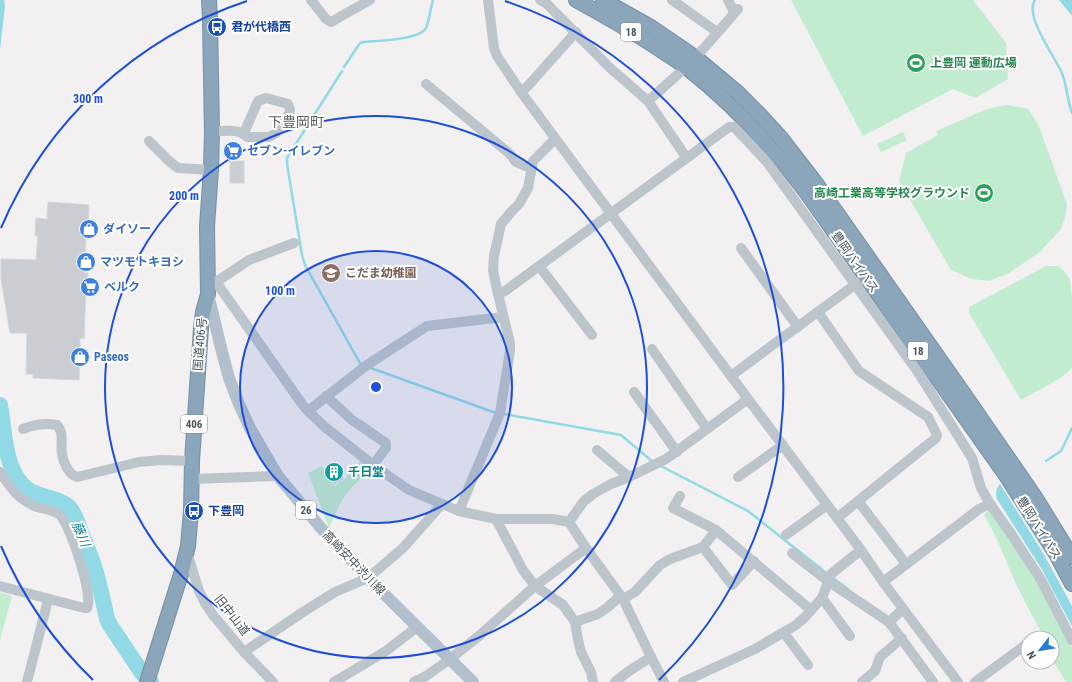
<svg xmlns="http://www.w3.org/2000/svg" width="1072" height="682" viewBox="0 0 1072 682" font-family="'Roboto Condensed','Noto Sans JP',sans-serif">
<rect width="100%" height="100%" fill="#f2f0f0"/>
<g fill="#c2eccf">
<path d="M 791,0 L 973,0 L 1006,43 L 1008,79 L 975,98 L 953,89 L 863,136 Z"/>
<path d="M 1007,105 L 1028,109 L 1038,124 L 1067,204 L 1065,218 L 1061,229 L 1040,252 L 1009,273 L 989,281 L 972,279 L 951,270 L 899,181 L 906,153 L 938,135 L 936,131 L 987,109 Z"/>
<path d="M 903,132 L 907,140 L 881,152 L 877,144 Z"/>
<path d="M 1046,266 L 1058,266 L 1065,272 L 1070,280 L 1072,299 L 1072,367 C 1069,376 1031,394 1021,400 L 969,313 L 969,307 Z"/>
<path d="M 359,462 L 362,462 L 371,469 L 351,488 L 342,500 L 329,528 L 308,473 L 322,466 L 334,486 L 345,479 Z"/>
<path d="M 990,509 L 1021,553 L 1059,620 L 1072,647 L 1072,682 L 1066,682 L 1052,659 L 1052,638 L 1044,638 C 1034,618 1022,598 1013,577 C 1004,556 996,535 984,515 Z"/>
<path d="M 0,592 L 12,596 L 0,640 Z"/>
</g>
<g fill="#92d9e6">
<path d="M 0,0 L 4,0 L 5,6 L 0,50 Z"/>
<path d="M 1059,0 L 1072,0 L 1072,16 Z"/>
<path d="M 1000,484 L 1043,553 L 1072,606 L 1072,626 L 1041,568 L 997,499 C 995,493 996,489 1000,484 Z"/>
</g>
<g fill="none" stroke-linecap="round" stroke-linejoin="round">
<g stroke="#92d9e6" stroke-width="2.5">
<path d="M 1035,0 C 1024,15 1054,56 1061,71 C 1067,83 1067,100 1072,113"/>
<path d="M 344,67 L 360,43 L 364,42 C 377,41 420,40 426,28 C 429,21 431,7 433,0"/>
<path d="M 342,71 L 287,158 L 287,164 L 302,255 L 305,265 L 361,365 L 362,365"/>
<path d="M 368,367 L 496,413"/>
<path d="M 504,414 L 621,435 L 653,462"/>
<path d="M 1046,461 L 1061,451 L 1072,428"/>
<path d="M 659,465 L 748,511 L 829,575"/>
<path d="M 833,578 L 848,589"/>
</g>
<path stroke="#92d9e6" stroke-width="16" d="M 0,405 C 5,433 4,477 32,492 C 44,498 59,498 69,507 C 75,513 78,524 81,532 C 85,542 89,552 93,563 C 99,581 103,600 107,619 L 110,625 L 142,673 L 151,682"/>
</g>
<g fill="#cacdd2" stroke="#d4d6db">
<rect x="230" y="161" width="14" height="22"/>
<path d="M 48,202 L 89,205 L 87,238 L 86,238 L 84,273 L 88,273 L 88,288 L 86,287 L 84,339 L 80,338 L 79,380 L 33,378 L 33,374 L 26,374 L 27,333 L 10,333 L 1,279 L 1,259 L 36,260 L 38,236 L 35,235 L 36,218 L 47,219 Z"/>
<path d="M 333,462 L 343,479 L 334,484 L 328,475 L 330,474 L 326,467 Z"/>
</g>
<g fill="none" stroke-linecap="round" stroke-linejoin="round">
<g stroke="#7690a6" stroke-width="16">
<g id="highway">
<path d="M 576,0 C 605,16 634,32 662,51 C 670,56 679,62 687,68 C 733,104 771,145 806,192 L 1007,477 L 1056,554 L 1072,584"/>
<path d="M 603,0 L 651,27 L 695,57 L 738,93 L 759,114 L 781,138 L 818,186 L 964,394 L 1035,497 L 1072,557"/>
<path d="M 147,682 L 181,574 L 188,546 L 191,511 L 192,461 L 201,328 L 203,312 L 208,294 L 207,226 L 211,170 L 212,132 L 210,20 L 209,0"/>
</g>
</g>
<g stroke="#bcc5cb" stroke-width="10">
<path d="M 311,0 L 326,19 L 331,22 L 370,0"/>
<path d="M 488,0 L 494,48 L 497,56 L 521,92 L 748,399 L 861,550 L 883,582 L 958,682"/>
<path d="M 540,0 L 547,4 L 609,67 L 648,101 L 686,157"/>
<path d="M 672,0 L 717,32"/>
<path d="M 728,0 L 734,12"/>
<path d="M 426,84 L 510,154 L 516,162 L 532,169"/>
<path d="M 521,92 L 527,87 L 576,32"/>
<path d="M 648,101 L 676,76 L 705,47 L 738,9"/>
<path d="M 212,132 C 223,131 239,128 247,137 L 269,137 L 276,133 L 289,114 L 290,110 L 288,104 L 266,98 L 258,101 L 244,133"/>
<path d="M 149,141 L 169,161 L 178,168 L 211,170"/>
<path d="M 741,248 L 798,327"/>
<path d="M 539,266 L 592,335"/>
<path d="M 207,282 L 216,282 L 302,404 L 308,411 L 325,427 L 373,465 L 409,490 L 459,511 L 496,519 L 553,519 L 569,522 L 584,501 L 593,494 L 611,484 L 629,477 L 666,459 L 748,399"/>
<path d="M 216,282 L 249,260 L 294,243"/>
<path d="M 498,294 L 505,291 L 729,127 L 734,127 L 736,129 L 767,162 L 918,372 L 972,458 L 981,488 L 990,504 L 1012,535 L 1041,580 L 1072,640"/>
<path d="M 818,312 L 859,371 L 928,417 L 937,435 L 936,438 L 837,518"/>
<path d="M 652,349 L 707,429"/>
<path d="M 731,376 L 774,344 L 860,281"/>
<path d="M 634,392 L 677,452"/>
<path d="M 326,396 L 352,420 L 386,443 L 386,448 L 373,465"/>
<path d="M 308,411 L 367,365 L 427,326 L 503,317"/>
<path d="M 23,429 C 33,425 46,423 57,425 C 65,434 60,444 62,454 C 63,462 69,475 77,477 L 139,462 L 161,460 L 192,461"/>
<path d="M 597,450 L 629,477"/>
<path d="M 0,472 C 11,488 17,499 37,507 C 44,509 54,510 60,515 C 70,525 94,596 87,608 L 84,608 L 0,586"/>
<path d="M 738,477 L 783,445"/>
<path d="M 191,479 L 278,476"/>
<path d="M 680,496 L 673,508 L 716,530"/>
<path d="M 858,501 L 906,564"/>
<path d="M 459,511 L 500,413 L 510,351 L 510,343 L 498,294 L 497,290 L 493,270 L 494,256 L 501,224 L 511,212 L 519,204 L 528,188 L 533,161 L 555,139"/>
<path d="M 496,519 L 523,570 L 535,586 L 563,605 L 575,622 L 578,640 L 581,652 L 591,672 L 593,682"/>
<path d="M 569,522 L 586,548 L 623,599 L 651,657 L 664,682"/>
<path d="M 786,535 L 827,505"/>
<path d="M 703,547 L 732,585 L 754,561"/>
<path d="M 792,553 L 828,581 L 889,622"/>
<path d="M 186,555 L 189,559 L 199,591 L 205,603 L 213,615 L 244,652 L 273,682"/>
<path d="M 883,582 L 979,509 L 990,504"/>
<path d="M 822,598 L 850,636"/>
<path d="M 623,599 L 635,592 L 660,565 L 670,559 L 703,547 L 716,530 L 811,610"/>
<path d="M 903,609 L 889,622 L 933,682"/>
<path d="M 575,622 L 598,614 L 608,607 L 620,596"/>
<path d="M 784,633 L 808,665"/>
<path d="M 244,652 L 303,612 L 335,592 L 368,578 L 403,548 L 442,504"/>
<path d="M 27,682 L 48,600"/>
<path d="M 334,682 L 386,651 L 417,627"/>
<path d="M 414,682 L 426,676 L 450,659 L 479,636 L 535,586 L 586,548"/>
<path d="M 615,682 L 629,671 L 651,657"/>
<path d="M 683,682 L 755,649 L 796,625 L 805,617 L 822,598 L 831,574 L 861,550"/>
<path d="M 862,682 L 875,671 L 880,657 L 902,638"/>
<path d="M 975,682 L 1028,643"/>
</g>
<path stroke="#b1c0cc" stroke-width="12" d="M 208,294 L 222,352 L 229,378 L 239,404 L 250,428 L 278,476 L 321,528 L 368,578 L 473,682"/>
<use href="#highway" stroke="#8ba5ba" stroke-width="14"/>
</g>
<circle cx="376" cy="387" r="136" fill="#1d4ed8" fill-opacity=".12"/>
<g fill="none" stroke="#1d4ed8" stroke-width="2">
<circle cx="376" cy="387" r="136"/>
<circle cx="376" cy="387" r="271"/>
<path d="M93 680A407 407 0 0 1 1 546M1 228A407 407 0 0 1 247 1M505 1A407 407 0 0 1 659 680"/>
</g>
<defs>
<g id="bus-disc" transform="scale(1)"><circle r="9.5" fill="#1a4fb4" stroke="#fff"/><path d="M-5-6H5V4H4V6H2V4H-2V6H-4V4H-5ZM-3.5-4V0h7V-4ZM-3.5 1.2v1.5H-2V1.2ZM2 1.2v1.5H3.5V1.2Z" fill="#fff"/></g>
<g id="stadium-disc" transform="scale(1)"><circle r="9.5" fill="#2e9e5b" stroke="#fff"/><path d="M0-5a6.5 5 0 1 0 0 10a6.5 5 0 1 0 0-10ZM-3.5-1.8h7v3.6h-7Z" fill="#fff"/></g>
<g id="supermarket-disc" transform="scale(1)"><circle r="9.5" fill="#3f7fe0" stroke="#fff"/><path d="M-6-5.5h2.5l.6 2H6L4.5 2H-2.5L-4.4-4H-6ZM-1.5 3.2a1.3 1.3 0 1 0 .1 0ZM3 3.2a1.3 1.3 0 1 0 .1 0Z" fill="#fff"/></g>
<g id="shop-disc" transform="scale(1)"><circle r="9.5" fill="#3f7fe0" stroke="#fff"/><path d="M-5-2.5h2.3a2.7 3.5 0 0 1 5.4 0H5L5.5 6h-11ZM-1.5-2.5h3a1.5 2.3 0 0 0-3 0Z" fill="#fff"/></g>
<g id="school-disc" transform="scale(1)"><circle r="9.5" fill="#8d6e63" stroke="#fff"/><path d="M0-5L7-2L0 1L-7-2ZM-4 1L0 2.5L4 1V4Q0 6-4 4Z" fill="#fff"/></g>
<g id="building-disc" transform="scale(1)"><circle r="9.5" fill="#0f9aa8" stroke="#fff"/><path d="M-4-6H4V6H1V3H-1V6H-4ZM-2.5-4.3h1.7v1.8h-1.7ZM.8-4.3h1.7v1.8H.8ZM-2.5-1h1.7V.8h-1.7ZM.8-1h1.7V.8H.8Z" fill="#fff"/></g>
</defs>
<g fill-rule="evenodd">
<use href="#bus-disc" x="217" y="27"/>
<use href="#stadium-disc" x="916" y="63"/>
<use href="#supermarket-disc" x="233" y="151"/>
<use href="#stadium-disc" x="984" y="193"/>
<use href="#shop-disc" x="89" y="229"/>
<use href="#shop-disc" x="86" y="262"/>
<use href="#school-disc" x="331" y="273"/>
<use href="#supermarket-disc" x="90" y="287"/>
<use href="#shop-disc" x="80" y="357"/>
<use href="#building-disc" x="334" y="472"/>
<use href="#bus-disc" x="194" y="511"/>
</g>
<g text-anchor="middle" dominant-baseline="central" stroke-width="4" stroke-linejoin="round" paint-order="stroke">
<g fill="#fff" stroke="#80878d" stroke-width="1">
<rect x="621" y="23" width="20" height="18" rx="3"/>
<rect x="908" y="342" width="20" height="18" rx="3"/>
<rect x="181" y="415" width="26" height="18" rx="3"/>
<rect x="296" y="501" width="20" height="18" rx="3"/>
</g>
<g font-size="11" font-weight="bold" fill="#49545c">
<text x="631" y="32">18</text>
<text x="918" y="351">18</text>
<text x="194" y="424">406</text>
<text x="306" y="510">26</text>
</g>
<g font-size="12" font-weight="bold" fill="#164399" stroke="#fff" text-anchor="start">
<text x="231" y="27">君が代橋西</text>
<text x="208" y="511">下豊岡</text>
</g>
<g font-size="12" font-weight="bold" fill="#27864d" stroke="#fff" text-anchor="start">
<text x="930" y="63">上豊岡 運動広場</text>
<text x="970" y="193" text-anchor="end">高崎工業高等学校グラウンド</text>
</g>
<g font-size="12" font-weight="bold" fill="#366cbe" stroke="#fff" text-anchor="start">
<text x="247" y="151">セブン-イレブン</text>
<text x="103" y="229">ダイソー</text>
<text x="100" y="262">マツモトキヨシ</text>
<text x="104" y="287">ベルク</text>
<text x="94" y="357">Paseos</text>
</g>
<g font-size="12" fill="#49545c" stroke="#fff">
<text transform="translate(855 262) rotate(55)">豊岡バイパス</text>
<text transform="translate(200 344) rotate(-85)">国道406号</text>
<text transform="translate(1039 528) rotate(58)">豊岡バイパス</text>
<text transform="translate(354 563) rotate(46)">高崎安中渋川線</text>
<text transform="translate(232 615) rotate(52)">旧中山道</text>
</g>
<g font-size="12" font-weight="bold" fill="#785e54" stroke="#fff" text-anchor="start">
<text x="345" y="273">こだま幼稚園</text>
</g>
<g font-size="12" font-weight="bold" fill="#0d838f" stroke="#fff" text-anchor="start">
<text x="348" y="472">千日堂</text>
</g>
<g font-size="13" font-style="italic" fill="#168093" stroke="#fff">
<text transform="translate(81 534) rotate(67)">藤川</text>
</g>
<g font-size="14" fill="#5d6064" stroke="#fff">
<text x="296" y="122">下豊岡町</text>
</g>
</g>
<circle cx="376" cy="387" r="6" fill="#1d4ed8" stroke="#fff" stroke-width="2"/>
<g font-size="12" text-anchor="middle" font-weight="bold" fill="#1d4ed8" stroke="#fff" stroke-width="4" stroke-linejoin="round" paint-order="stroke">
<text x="88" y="103">300 m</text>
<text x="184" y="200">200 m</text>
<text x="280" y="295">100 m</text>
</g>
<g transform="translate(1040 650) rotate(239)"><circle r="19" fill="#ffffff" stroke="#b6bbbe"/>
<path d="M0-3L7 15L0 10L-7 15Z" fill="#277dd5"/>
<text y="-6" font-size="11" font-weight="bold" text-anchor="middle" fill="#49545c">N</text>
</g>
</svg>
